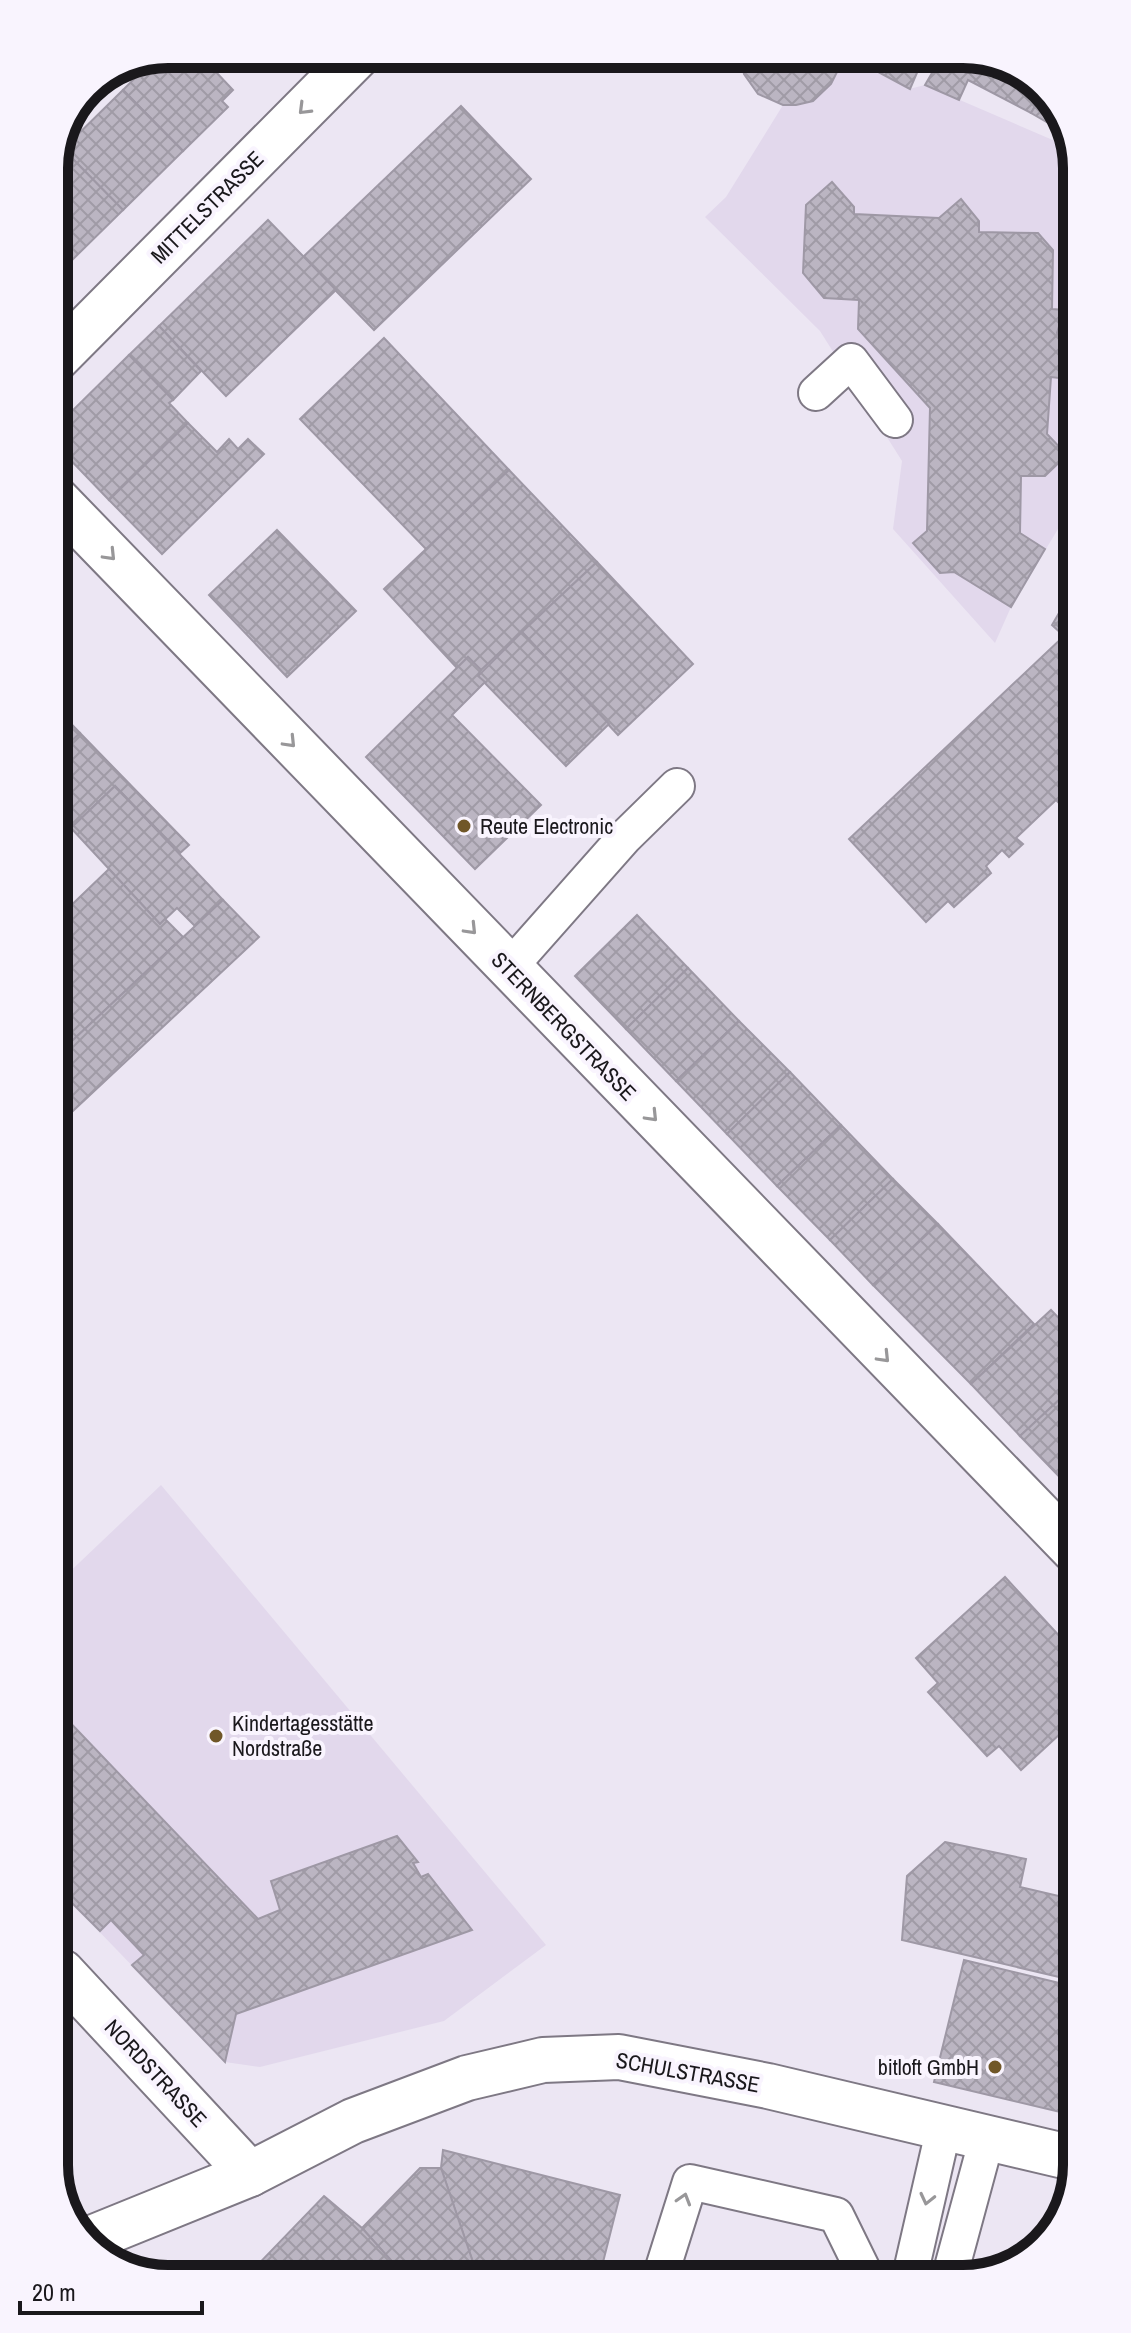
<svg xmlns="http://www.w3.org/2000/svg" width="1131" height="2333" viewBox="0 0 1131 2333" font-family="'Archivo Narrow',sans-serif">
<defs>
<pattern id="building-cross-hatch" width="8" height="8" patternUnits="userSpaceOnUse" patternTransform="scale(2)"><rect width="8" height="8" fill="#bbb5c2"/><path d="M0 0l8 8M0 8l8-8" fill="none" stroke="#a09ba6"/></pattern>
</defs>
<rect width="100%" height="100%" fill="#ece6f3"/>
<g fill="#e2d8ec">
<path d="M 845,56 L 909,89 L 925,85 L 1069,147 L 1070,509 L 1011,607 L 995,643 L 893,529 L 902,461 L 820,331 L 705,217 L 726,197 L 783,105 L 813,101 L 831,84 Z"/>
<path d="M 161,1485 L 546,1945 L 444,2021 L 260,2067 L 225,2062 L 61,1892 L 60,1581 Z"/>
</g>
<g fill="url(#building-cross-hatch)" stroke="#9e98a5" stroke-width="2">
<path d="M 168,54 L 199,54 L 233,90 L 222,101 L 228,107 L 183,151 L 123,90 L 153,60 Z"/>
<path d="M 606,54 L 629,54 L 624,65 Z"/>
<path d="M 740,54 L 877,54 L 868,69 L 845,56 L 831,84 L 813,101 L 796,105 L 783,105 L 758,94 L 744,74 Z"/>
<path d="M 877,54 L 925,54 L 910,89 L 869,67 Z"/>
<path d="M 943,54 L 971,54 L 1032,77 L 1044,92 L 1031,113 L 968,80 L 959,100 L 925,85 Z"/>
<path d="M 123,90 L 183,151 L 123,210 L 63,149 Z"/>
<path d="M 1044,92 L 1069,124 L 1069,135 L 1031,113 Z"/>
<path d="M 461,106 L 531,179 L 374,330 L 303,257 Z"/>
<path d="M 63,149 L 123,210 L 65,267 L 55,256 L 54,161 Z"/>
<path d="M 832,182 L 854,207 L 854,214 L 939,218 L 961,199 L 979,221 L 979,232 L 1038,233 L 1053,250 L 1052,309 L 1064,310 L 1057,333 L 1069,345 L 1070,369 L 1059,378 L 1051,377 L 1047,434 L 1067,455 L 1045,476 L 1021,476 L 1020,533 L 1045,549 L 1011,607 L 954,572 L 940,573 L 913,543 L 927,531 L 930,408 L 858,329 L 859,300 L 824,298 L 803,273 L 806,205 Z"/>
<path d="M 268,220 L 336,290 L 226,396 L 159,326 Z"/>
<path d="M 159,326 L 201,371 L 173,400 L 129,355 Z"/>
<path d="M 384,338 L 509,470 L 427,550 L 300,419 Z"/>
<path d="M 129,355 L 173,400 L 169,403 L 188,423 L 109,500 L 59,448 L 59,424 Z"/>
<path d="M 188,423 L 217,452 L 229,439 L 238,449 L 248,439 L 264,454 L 162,554 L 109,500 Z"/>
<path d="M 509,470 L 597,562 L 481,670 L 468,657 L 457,668 L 384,589 Z"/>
<path d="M 277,530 L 356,611 L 287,677 L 209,595 Z"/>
<path d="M 597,562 L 693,664 L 618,735 L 522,632 Z"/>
<path d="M 1070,594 L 1071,799 L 1063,807 L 1056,800 L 1016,838 L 1023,844 L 1009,857 L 1002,850 L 986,866 L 991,873 L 954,907 L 948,901 L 926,922 L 849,839 L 1064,636 L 1052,625 Z"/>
<path d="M 522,632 L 609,724 L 566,766 L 478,676 Z"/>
<path d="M 468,657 L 481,670 L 478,676 L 485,682 L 452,715 L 541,805 L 475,869 L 366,757 Z"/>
<path d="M 56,708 L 80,733 L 57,755 Z"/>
<path d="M 80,733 L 189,845 L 180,853 L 115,786 L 71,828 L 57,814 L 57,755 Z"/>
<path d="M 115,786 L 223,900 L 195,926 L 177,908 L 160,924 L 71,828 Z"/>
<path d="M 57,814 L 71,828 L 57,842 Z"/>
<path d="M 109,869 L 160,924 L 165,919 L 183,937 L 58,1054 L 57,919 Z"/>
<path d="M 223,900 L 259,937 L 58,1125 L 58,1054 Z"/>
<path d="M 637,915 L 688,968 L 626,1029 L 575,976 Z"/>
<path d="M 688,968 L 739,1021 L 676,1081 L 626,1029 Z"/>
<path d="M 739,1021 L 790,1072 L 727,1134 L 676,1081 Z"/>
<path d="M 790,1072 L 841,1125 L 777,1186 L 727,1134 Z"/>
<path d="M 841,1125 L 893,1179 L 830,1240 L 777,1186 Z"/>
<path d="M 893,1179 L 938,1224 L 873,1285 L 830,1240 Z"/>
<path d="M 938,1224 L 1034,1324 L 971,1384 L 873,1285 Z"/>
<path d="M 1051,1310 L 1074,1334 L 1074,1386 L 1020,1436 L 971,1384 Z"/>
<path d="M 1074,1386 L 1074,1492 L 1020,1436 Z"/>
<path d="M 1005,1577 L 1075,1653 L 1075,1720 L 1021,1770 L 999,1746 L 987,1756 L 928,1692 L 938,1683 L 916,1658 Z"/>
<path d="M 60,1712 L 258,1919 L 280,1910 L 271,1881 L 397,1836 L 418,1862 L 413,1863 L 421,1877 L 428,1874 L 472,1930 L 236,2014 L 225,2062 L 132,1965 L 144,1955 L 111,1920 L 100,1931 L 61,1892 Z"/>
<path d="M 945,1842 L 1026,1859 L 1020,1887 L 1076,1900 L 1076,1981 L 902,1940 L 907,1876 Z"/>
<path d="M 964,1960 L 1076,1987 L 1077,2116 L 934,2082 Z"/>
<path d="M 62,2046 L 67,2052 L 67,2094 L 62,2099 Z"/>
<path d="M 443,2150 L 620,2195 L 600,2274 L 477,2274 L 441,2168 Z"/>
<path d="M 420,2168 L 441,2168 L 477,2274 L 475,2276 L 405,2276 L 362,2228 Z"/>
<path d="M 324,2196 L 362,2228 L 405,2276 L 245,2278 Z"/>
<path d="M 1054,2198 L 1066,2201 L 1058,2229 L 1045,2239 Z"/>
<path d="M 206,2265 L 217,2278 L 196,2278 Z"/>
</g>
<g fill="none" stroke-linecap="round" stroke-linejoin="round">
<g stroke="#7e7884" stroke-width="38">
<g id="lane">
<path d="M 816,393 L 851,361 L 895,420"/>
<path d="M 509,968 L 625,837 L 677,786"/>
<path d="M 911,2271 L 944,2127"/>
<path d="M 951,2271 L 987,2138"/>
<path d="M 661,2274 L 690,2182 L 836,2215 L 864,2272"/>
</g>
</g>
<g stroke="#7e7884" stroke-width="48">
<g id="street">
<path d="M 55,360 L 359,54"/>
<path d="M 62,1972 L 250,2174"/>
<path d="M 87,2240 L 250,2174 L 353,2121 L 467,2078 L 543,2060 L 619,2057 L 768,2086 L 1077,2159"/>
</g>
</g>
<g stroke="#7e7884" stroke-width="48">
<path id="secondary" d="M 56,499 L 1074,1550"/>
</g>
<use href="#lane" stroke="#fff" stroke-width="34"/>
<use href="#street" stroke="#fff" stroke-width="44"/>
<use href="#secondary" stroke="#fff" stroke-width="44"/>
</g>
<defs><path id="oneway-chevron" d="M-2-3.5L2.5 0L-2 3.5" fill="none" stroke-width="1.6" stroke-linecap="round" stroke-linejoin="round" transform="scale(2)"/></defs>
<g stroke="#989799">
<use href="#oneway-chevron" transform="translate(304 109) rotate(135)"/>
<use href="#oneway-chevron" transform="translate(110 555) rotate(46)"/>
<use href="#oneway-chevron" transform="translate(290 742) rotate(46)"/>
<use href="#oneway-chevron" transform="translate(471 929) rotate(46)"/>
<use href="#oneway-chevron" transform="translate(652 1116) rotate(46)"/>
<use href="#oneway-chevron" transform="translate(884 1357) rotate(46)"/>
<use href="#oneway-chevron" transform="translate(684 2199) rotate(-73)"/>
<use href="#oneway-chevron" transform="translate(927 2199) rotate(103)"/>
</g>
<g fill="#705728" stroke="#f9f4fe" stroke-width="3">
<circle cx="464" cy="826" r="8"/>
<circle cx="216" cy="1736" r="8"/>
<circle cx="995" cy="2067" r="8"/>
</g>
<g text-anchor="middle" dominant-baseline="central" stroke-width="8" stroke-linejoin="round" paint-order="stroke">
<g font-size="22" fill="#1a181c" stroke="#f9f4fe">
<text transform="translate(207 207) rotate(-45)">MITTELSTRASSE</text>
<text transform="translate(564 1026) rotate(46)">STERNBERGSTRASSE</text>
<text transform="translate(688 2072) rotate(10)">SCHULSTRASSE</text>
<text transform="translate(156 2073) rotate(47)">NORDSTRASSE</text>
</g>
<g font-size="22" fill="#1a181c" stroke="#f9f4fe" text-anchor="start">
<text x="480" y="826">Reute Electronic</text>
<text x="232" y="1723">Kindertagesstätte<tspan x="232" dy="25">Nordstraße</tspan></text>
<text x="979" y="2067" text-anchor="end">bitloft GmbH</text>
</g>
</g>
<path d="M0 0H1131V2333H0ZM168 68H963A100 100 0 0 1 1063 168V2165A100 100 0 0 1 963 2265H168A100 100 0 0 1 68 2165V168A100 100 0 0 1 168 68Z" fill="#f9f4fe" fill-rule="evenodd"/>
<path fill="none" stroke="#1a181c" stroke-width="10" d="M168 68H963A100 100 0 0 1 1063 168V2165A100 100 0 0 1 963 2265H168A100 100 0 0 1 68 2165V168A100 100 0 0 1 168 68Z"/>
<path d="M20 2301v12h182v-12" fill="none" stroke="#1a181c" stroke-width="4"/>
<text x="32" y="2301" font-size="24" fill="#1a181c" stroke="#f9f4fe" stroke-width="6" paint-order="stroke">20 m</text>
</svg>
